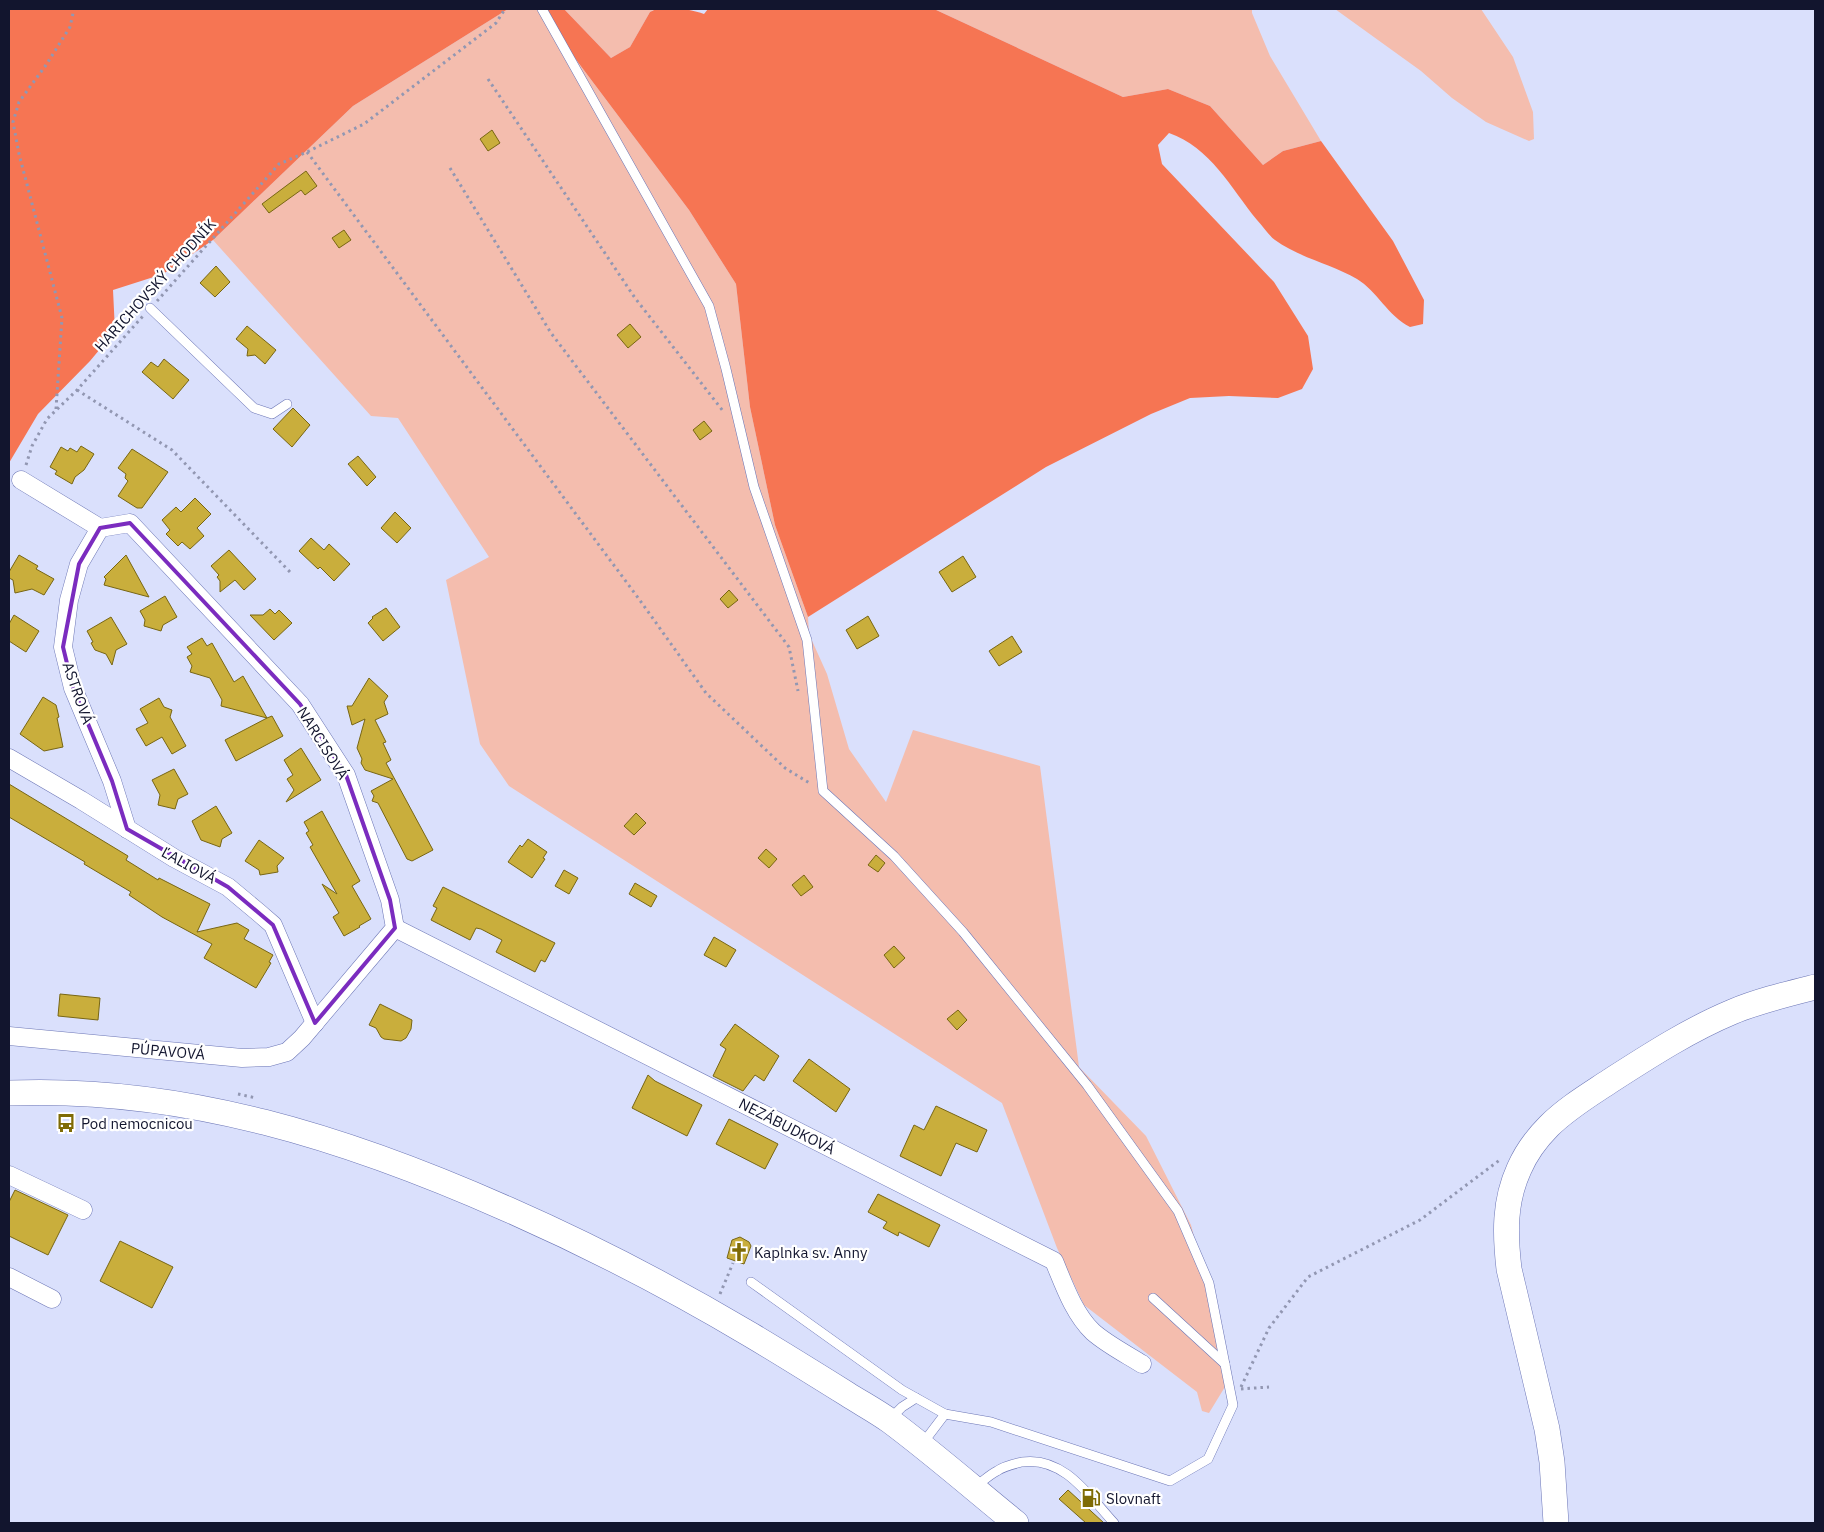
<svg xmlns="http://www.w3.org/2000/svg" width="1824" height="1532" viewBox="0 0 1824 1532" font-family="'IBM Plex Sans',sans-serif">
<rect width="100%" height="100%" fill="#dae0fc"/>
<g fill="#f4bdae">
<path d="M 508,9 L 538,9 L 689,210 L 736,284 L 750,407 L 775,525 L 808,617 L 809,634 L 827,674 L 849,749 L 886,802 L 913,730 L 1040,766 L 1079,1067 L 1146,1136 L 1191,1225 L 1231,1377 L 1209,1413 L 1202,1411 L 1197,1392 L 1084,1305 L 1057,1248 L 1002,1103 L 509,786 L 480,744 L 446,580 L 489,557 L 398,418 L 371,416 L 213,240 L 353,106 Z"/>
<path d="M 564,9 L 655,9 L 650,12 L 630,47 L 611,58 Z"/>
<path d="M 934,9 L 1252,9 L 1252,13 L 1270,56 L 1321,141 L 1283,151 L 1263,165 L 1210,106 L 1168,89 L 1123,97 Z"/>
<path d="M 1335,9 L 1481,9 L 1513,57 L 1533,112 L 1534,139 L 1529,141 L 1486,122 L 1452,98 L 1421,71 Z"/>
</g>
<g fill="#f67553">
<path d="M 9,9 L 508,9 L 353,106 L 213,240 L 163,274 L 113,290 L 115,331 L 90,361 L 38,414 L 9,463 Z"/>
<path d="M 538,9 L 564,9 L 611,58 L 630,47 L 650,12 C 663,4 690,9 704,14 L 708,9 L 934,9 L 1123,97 L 1168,89 L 1210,106 L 1263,165 L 1283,151 L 1321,141 L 1393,241 L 1424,300 L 1423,324 L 1410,327 C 1388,316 1377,291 1357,279 C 1331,264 1300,258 1275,240 C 1268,235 1263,226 1257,220 C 1231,188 1210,147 1169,133 L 1158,145 L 1162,164 L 1274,282 L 1308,336 L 1313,369 L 1302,389 L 1278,398 L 1229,396 L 1190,398 L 1151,414 L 1046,467 L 808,617 L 775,525 L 750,407 L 736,284 L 689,210 Z"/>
</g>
<g fill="#c9ae3c" stroke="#786613">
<path d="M 492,130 L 500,143 L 488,151 L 480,139 Z"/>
<path d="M 306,171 L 317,186 L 305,195 L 301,190 L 269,213 L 262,204 Z"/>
<path d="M 344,230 L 351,240 L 339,248 L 332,238 Z"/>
<path d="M 216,266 L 230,282 L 215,297 L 200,283 Z"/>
<path d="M 630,324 L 641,337 L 628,348 L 617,335 Z"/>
<path d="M 247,326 L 276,350 L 265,364 L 255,355 L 247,356 L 248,349 L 236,339 Z"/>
<path d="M 164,359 L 189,380 L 173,399 L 142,372 L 151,362 L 158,367 Z"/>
<path d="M 293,408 L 310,425 L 292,447 L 273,429 Z"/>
<path d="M 704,421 L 712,431 L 700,440 L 693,430 Z"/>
<path d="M 81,446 L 94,454 L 84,470 L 75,477 L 72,484 L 55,474 L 57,471 L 50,467 L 61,447 L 68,451 L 70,448 L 77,452 Z"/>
<path d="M 132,449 L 168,472 L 142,508 L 137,508 L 118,496 L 128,481 L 125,478 L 126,474 L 118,468 Z"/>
<path d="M 358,456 L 376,477 L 367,486 L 348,464 Z"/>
<path d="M 195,498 L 211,514 L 197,528 L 204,536 L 190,549 L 182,542 L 178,546 L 166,534 L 170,530 L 162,520 L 176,507 L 181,512 Z"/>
<path d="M 395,512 L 411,528 L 397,543 L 381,528 Z"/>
<path d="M 311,538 L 324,550 L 329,544 L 350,564 L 334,581 L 320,567 L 318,569 L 299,551 Z"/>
<path d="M 229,550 L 256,579 L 244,590 L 235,580 L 220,592 L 220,581 L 217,577 L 219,575 L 211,566 Z"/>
<path d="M 19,555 L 38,566 L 36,569 L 54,579 L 44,595 L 32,589 L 15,593 L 13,580 L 9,578 L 9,572 Z"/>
<path d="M 126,555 L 149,597 L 104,585 L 106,579 L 104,577 Z"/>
<path d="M 963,556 L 976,577 L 952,592 L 939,572 Z"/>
<path d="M 729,590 L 738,600 L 728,608 L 720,599 Z"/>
<path d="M 165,596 L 177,617 L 163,625 L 161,631 L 144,626 L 145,620 L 140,611 Z"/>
<path d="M 386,608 L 400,627 L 383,641 L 368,623 L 373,618 L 372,617 Z"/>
<path d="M 270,609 L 275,614 L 279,610 L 292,623 L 274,640 L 250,615 L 263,615 Z"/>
<path d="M 14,615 L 39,631 L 26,652 L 9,641 L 9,624 Z"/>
<path d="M 868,616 L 879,636 L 857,649 L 846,630 Z"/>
<path d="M 111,617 L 127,644 L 116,650 L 112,665 L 106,654 L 95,650 L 91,643 L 93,642 L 87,631 Z"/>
<path d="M 1012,636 L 1022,652 L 999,666 L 989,651 Z"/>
<path d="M 202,638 L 207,646 L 212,643 L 234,682 L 243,676 L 267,718 L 272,716 L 283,736 L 236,761 L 225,740 L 267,718 L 221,706 L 222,700 L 210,678 L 190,672 L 192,666 L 187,657 L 192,654 L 187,647 Z"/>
<path d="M 369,678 L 388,696 L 384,702 L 388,714 L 375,720 L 386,742 L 383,743 L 391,760 L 386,763 L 433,850 L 412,861 L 407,859 L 378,803 L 372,801 L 374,796 L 371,791 L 393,779 L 365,770 L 361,763 L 362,759 L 357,748 L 365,719 L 352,725 L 347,706 L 352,706 Z"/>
<path d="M 43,697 L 56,705 L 59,717 L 57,718 L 63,747 L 44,751 L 20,734 Z"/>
<path d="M 159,698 L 164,707 L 172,710 L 170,717 L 186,746 L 172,754 L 162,737 L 146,746 L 136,729 L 148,723 L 140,709 Z"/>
<path d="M 301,748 L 321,780 L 286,802 L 294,790 L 287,779 L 293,775 L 284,760 Z"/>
<path d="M 174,769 L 188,794 L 178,799 L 175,809 L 158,805 L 160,795 L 152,780 Z"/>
<path d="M 9,784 L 128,856 L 126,860 L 158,880 L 159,878 L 210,904 L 197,932 L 237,923 L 249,930 L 244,939 L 273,955 L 269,962 L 271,963 L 256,988 L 204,958 L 212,944 L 162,917 L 129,895 L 131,892 L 84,864 L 85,862 L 9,817 Z"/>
<path d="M 216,806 L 232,833 L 222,839 L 220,847 L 201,840 L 192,821 Z"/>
<path d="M 322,811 L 360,881 L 352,886 L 371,919 L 359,926 L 360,927 L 344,936 L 333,917 L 339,913 L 322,884 L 337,894 L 310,847 L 313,845 L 306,833 L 309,831 L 304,822 Z"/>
<path d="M 636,813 L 646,823 L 634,835 L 624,826 Z"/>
<path d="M 528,839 L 547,852 L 543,858 L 545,859 L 532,878 L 508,862 L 520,845 L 522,847 Z"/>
<path d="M 259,840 L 284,858 L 277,866 L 278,872 L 260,875 L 259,870 L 245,861 Z"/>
<path d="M 766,849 L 777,859 L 769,868 L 758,858 Z"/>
<path d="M 876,855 L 885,863 L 878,872 L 868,865 Z"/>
<path d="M 564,870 L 578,878 L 569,894 L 555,886 Z"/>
<path d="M 804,875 L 813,887 L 801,896 L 792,885 Z"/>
<path d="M 635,883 L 657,896 L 651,907 L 629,894 Z"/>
<path d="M 443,887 L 555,943 L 545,962 L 541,960 L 535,972 L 496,952 L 502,940 L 481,929 L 476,928 L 470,940 L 431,920 L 437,908 L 433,906 Z"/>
<path d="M 714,937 L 736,950 L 726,967 L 704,955 Z"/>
<path d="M 894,946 L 905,958 L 894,968 L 884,955 Z"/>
<path d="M 60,994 L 100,998 L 98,1020 L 58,1016 Z"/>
<path d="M 380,1004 L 412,1020 L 411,1029 L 406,1038 L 401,1041 L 384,1039 L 381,1037 L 376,1028 L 369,1025 Z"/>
<path d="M 958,1010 L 967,1020 L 957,1030 L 947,1019 Z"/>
<path d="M 735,1024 L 779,1056 L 764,1081 L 755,1075 L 743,1091 L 713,1076 L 726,1049 L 720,1045 Z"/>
<path d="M 809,1059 L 850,1089 L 836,1112 L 793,1081 Z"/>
<path d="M 648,1075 L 655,1081 L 702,1105 L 687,1136 L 632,1108 Z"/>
<path d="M 936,1106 L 987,1130 L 977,1152 L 956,1143 L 941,1176 L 900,1156 L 914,1125 L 924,1130 Z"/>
<path d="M 729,1119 L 778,1144 L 765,1169 L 716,1144 Z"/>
<path d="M 15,1190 L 68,1215 L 48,1255 L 9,1236 L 9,1202 Z"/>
<path d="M 878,1194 L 940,1225 L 929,1247 L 899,1232 L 898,1236 L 883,1228 L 887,1222 L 868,1212 Z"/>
<path d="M 740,1237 L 749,1242 L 751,1246 L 744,1264 L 727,1258 L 732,1240 Z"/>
<path d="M 120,1241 L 173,1267 L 152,1308 L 100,1281 Z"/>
<path d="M 1068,1490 L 1104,1523 L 1086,1523 L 1059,1499 Z"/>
</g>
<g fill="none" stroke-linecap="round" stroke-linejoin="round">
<g stroke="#6c76b6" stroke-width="10">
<g id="lane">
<path d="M 542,9 L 709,306 L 726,369 L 754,487 L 807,640 L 823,791 L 894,856 L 963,932 L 1087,1085 L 1178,1211 L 1209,1283 L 1233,1405 L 1208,1459 L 1170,1481 L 991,1422 L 945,1414 L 923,1443"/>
<path d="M 150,308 L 254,408 L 272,414 L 287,404"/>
<path d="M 751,1282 L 902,1390 L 945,1414"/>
<path d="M 1153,1298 L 1225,1364"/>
<path d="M 891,1418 L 902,1407 L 916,1398"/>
<path d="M 975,1487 C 982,1482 989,1475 997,1471 C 1004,1466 1014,1464 1022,1462 C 1064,1456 1089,1496 1114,1523"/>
</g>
</g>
<g stroke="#6c76b6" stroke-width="19">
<g id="street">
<path d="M 21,480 L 100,528"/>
<path d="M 100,528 L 79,564 L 69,600 L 63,647 L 73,688 L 112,781 L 127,829"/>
<path d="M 9,758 L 81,800 L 174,858 L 228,887 L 258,912 L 273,925 L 315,1023"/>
<path d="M 395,928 L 1054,1261 C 1064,1285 1074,1314 1093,1332 C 1108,1345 1126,1354 1142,1364"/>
<path d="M 9,1036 L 242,1058 L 269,1057 L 287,1052 L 302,1038 L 395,928 L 390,900 L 346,775 L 300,704 L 130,523 L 100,528"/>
<path d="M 9,1175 L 83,1210"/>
<path d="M 9,1277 L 52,1299"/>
</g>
</g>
<g stroke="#6c76b6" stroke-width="26">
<g id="secondary">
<path d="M 9,1093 C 184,1086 349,1139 507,1209 C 591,1246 672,1288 751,1335 C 783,1354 815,1374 847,1394 C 861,1403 876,1411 890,1421 C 933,1453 974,1489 1016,1523"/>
<path d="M 1556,1523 L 1552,1462 L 1547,1429 L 1509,1269 C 1505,1234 1504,1202 1519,1169 C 1526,1153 1537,1138 1549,1126 C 1567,1108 1589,1095 1610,1081 C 1649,1056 1689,1030 1732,1012 C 1758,1001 1787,994 1815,987"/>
</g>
</g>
<g stroke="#9297b2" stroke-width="3" stroke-dasharray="2.5 4" stroke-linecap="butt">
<path d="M 488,79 L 635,298 L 723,411"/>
<path d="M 307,152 L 639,599 L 706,693 L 785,768 L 811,784"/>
<path d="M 450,168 L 551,333 L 789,647 L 798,691"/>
<path d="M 157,301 L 279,164 L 307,152 L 364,124 L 496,23 L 505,9"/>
<path d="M 77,390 L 172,450 L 291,573"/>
<path d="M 56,409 L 62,318 L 19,154 L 13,122 L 19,102 L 46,65 L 70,27 L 74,9"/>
<path d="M 26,465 L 32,446 L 47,419 L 77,390 L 143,316"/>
<path d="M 238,1094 L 256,1098"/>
<path d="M 720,1294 L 733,1263"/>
<path d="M 1241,1387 L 1269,1328 L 1308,1277 L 1420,1220 L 1501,1159"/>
<path d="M 1241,1389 L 1269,1387"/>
</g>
<use href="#lane" stroke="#fff" stroke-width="9"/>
<use href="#street" stroke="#fff" stroke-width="18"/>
<use href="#secondary" stroke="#fff" stroke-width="25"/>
</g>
<path fill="none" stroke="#7b2cbf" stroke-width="4" stroke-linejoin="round" d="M 130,523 L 300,704 L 346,775 L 390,900 L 395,928 L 315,1023 L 273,925 L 228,887 L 127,829 L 112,781 L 73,688 L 63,647 L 79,564 L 100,528 Z"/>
<defs>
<g id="bus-bare" transform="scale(1.5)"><path d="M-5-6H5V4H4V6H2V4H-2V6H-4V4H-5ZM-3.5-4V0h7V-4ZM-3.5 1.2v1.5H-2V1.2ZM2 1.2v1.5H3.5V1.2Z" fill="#7f6b05" stroke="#fff" stroke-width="2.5" paint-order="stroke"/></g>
<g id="church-bare" transform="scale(1.5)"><path d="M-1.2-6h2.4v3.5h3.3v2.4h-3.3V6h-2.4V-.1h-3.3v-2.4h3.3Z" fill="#7f6b05" stroke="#fff" stroke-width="2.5" paint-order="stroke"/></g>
<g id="fuel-bare" transform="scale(1.5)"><path d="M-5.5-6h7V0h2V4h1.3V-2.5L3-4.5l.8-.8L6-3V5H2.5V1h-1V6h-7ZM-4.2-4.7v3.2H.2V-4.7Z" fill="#7f6b05" stroke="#fff" stroke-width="2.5" paint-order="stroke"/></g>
</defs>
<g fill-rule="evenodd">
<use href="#bus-bare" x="66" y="1123"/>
<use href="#church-bare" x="739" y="1252"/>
<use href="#fuel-bare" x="1091" y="1498"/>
</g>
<g text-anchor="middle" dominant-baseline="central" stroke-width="4.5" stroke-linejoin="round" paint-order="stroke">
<g font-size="15" fill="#12152e" stroke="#fff">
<text transform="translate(155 285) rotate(-48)">HARICHOVSKÝ CHODNÍK</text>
<text transform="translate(78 693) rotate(71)">ASTROVÁ</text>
<text transform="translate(323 743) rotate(58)">NARCISOVÁ</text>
<text transform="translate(189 865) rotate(29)">ĽALIOVÁ</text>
<text transform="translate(168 1051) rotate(5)">PÚPAVOVÁ</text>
<text transform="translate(787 1126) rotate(27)">NEZÁBUDKOVÁ</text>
</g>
<g font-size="15" fill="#12152e" stroke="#fff" text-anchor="start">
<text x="81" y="1123">Pod nemocnicou</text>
<text x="754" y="1252">Kaplnka sv. Anny</text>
<text x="1106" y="1498">Slovnaft</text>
</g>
</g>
<rect width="1824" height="1532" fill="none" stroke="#12152e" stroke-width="20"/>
</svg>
